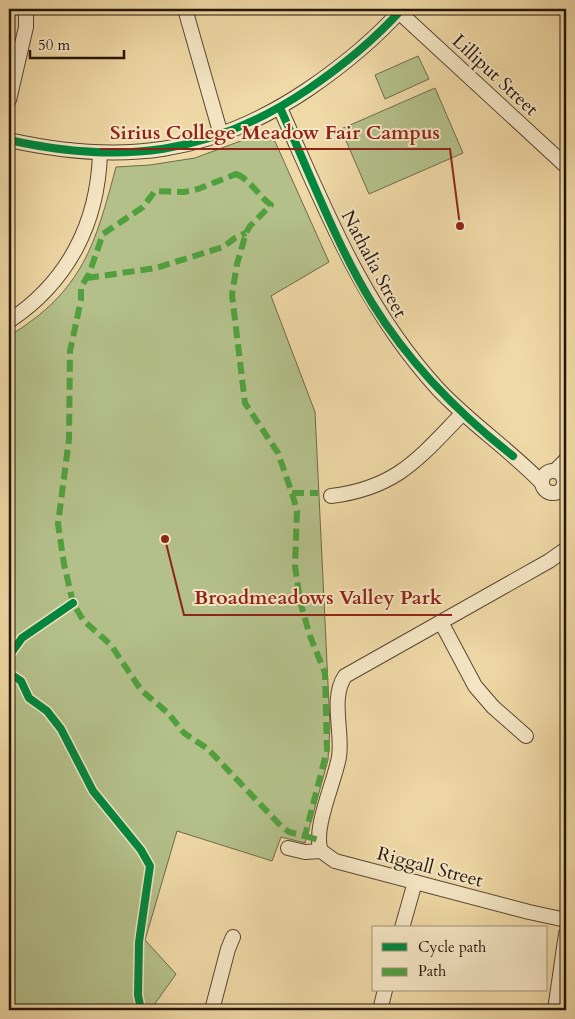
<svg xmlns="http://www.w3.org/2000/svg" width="575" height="1019" viewBox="0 0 575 1019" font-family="Cardo,serif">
<rect width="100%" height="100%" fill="#efd9a6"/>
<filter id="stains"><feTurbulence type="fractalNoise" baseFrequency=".004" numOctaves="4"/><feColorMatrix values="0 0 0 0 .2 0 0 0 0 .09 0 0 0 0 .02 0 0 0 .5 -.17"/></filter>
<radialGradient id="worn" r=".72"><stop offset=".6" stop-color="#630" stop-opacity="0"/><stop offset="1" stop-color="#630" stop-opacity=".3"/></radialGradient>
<g fill="#b4c08a" stroke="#6e6a4a">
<path d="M 418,56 L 429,79 L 385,99 L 375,75 Z"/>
<path d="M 435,88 L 463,153 L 369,194 L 341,129 Z"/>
<path d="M 262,133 L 273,137 L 329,262 L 271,296 L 315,412 L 330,726 L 328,760 L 305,843 L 281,837 L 272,861 L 177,831 L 145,940 L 176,974 L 154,1005 L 144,1010 L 9,1010 L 9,336 C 83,291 95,245 116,167 L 150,165 L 195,158 Z"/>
</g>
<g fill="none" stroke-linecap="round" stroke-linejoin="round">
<g stroke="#594632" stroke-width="16">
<g id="street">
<path d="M 185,9 L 221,135"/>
<path d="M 399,12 L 566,166"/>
<path d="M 9,100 L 26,27 L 26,9"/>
<path d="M 280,108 C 325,208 362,306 438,389 C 470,423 509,449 542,483"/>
<path d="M 9,140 C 121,165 210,155 307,90 C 341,67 374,40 402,9"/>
<path d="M 9,321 C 68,282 98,223 100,153"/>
<circle cx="553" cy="482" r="11"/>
<path d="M 555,471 L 566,460"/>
<path d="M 331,496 C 397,488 419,458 462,414"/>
<path d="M 441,622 L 475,686 L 493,707 L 526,736"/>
<path d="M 288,848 L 305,852 L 321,851 L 335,861 L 529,912 L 566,920"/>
<path d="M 321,851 C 312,830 335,781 339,757 C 343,732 330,698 345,676 L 549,561 L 566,549"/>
<path d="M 402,928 L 415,882"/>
<path d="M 212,1010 L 228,949 L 233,937"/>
<path d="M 380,1010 L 385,990"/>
<path d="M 555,1010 L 566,934"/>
</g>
</g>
<use href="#street" stroke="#f5e6c5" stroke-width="14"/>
<g stroke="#51a03e" stroke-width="6" stroke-dasharray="12 6" stroke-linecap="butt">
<path d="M 236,174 C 247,177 260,197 271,205 L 250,226 L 246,233 L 237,264 L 232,295 L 245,403 L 278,453 L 292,493 L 297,511 L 295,566 L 300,601 L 310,636 L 325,673 L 327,750 L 305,836 L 289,832 L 281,826 L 208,749 L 184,733 L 168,713 L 141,690 L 111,645 L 83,620 L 73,603 L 64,564 L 58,524 L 69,439 L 70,351 L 81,300 L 81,287 L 89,274 L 103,234 L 143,207 L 155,191 L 184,192 L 198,189 Z"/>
<path d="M 87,278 L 156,268 L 223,247 L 235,238 L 246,233"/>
<path d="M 292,493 L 318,493"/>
<path d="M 305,836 L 319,840"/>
</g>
<g stroke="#f5e6c5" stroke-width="11">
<g id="cycleway">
<path d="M 280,108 C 310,173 335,242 372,303 C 409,363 458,413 513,456"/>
<path d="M 9,140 C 121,165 210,155 307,90 C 341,67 374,40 402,9"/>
<path d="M 9,656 L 22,638 L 73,603"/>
<path d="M 9,673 L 21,681 L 29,698 L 47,711 L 61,729 L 93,791 L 141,850 L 150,866 L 139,942 L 138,995 L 141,1010"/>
</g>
</g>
<use href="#cycleway" stroke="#00873e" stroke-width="8"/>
</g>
<g text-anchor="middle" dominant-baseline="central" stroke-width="4" stroke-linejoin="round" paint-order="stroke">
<g font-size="19" fill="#27150b" stroke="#f5e6c5">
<text transform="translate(495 75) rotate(43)">Lilliput Street</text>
<text transform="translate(374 264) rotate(62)">Nathalia Street</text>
<text transform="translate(430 867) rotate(15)">Riggall Street</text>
</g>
</g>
<path fill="none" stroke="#8f2418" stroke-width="2" d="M460 226L450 149H100M165 539L184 615H452"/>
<g fill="#8f2418" stroke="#f5e6c5" stroke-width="2">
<circle cx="460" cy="226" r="5"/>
<circle cx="165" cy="539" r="5"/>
</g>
<g font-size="20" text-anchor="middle" font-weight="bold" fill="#8f2418" stroke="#f5e6c5" stroke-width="4" stroke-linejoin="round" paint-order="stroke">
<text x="275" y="139">Sirius College Meadow Fair Campus</text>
<text x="318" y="604">Broadmeadows Valley Park</text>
</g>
<rect width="575" height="1019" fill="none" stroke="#efd9a6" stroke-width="30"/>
<rect x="10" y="10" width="555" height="999" fill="none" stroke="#27150b" stroke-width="2.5"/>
<rect x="15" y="15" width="545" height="989" fill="none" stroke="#27150b"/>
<rect x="372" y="926" width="175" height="65" fill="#f5e6c5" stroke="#a3927b"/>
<rect x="382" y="943" width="25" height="8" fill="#00873e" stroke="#a3927b"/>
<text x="418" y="952" font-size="15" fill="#27150b">Cycle path</text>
<rect x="382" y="968" width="25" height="8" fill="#51a03e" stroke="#a3927b"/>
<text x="418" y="976" font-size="15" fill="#27150b">Path</text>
<path d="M30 50v8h94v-8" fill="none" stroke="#27150b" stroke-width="2.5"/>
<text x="38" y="50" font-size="15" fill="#27150b" stroke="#f5e6c5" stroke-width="4" paint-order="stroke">50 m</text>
<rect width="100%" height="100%" filter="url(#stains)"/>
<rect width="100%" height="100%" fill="url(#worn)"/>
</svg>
